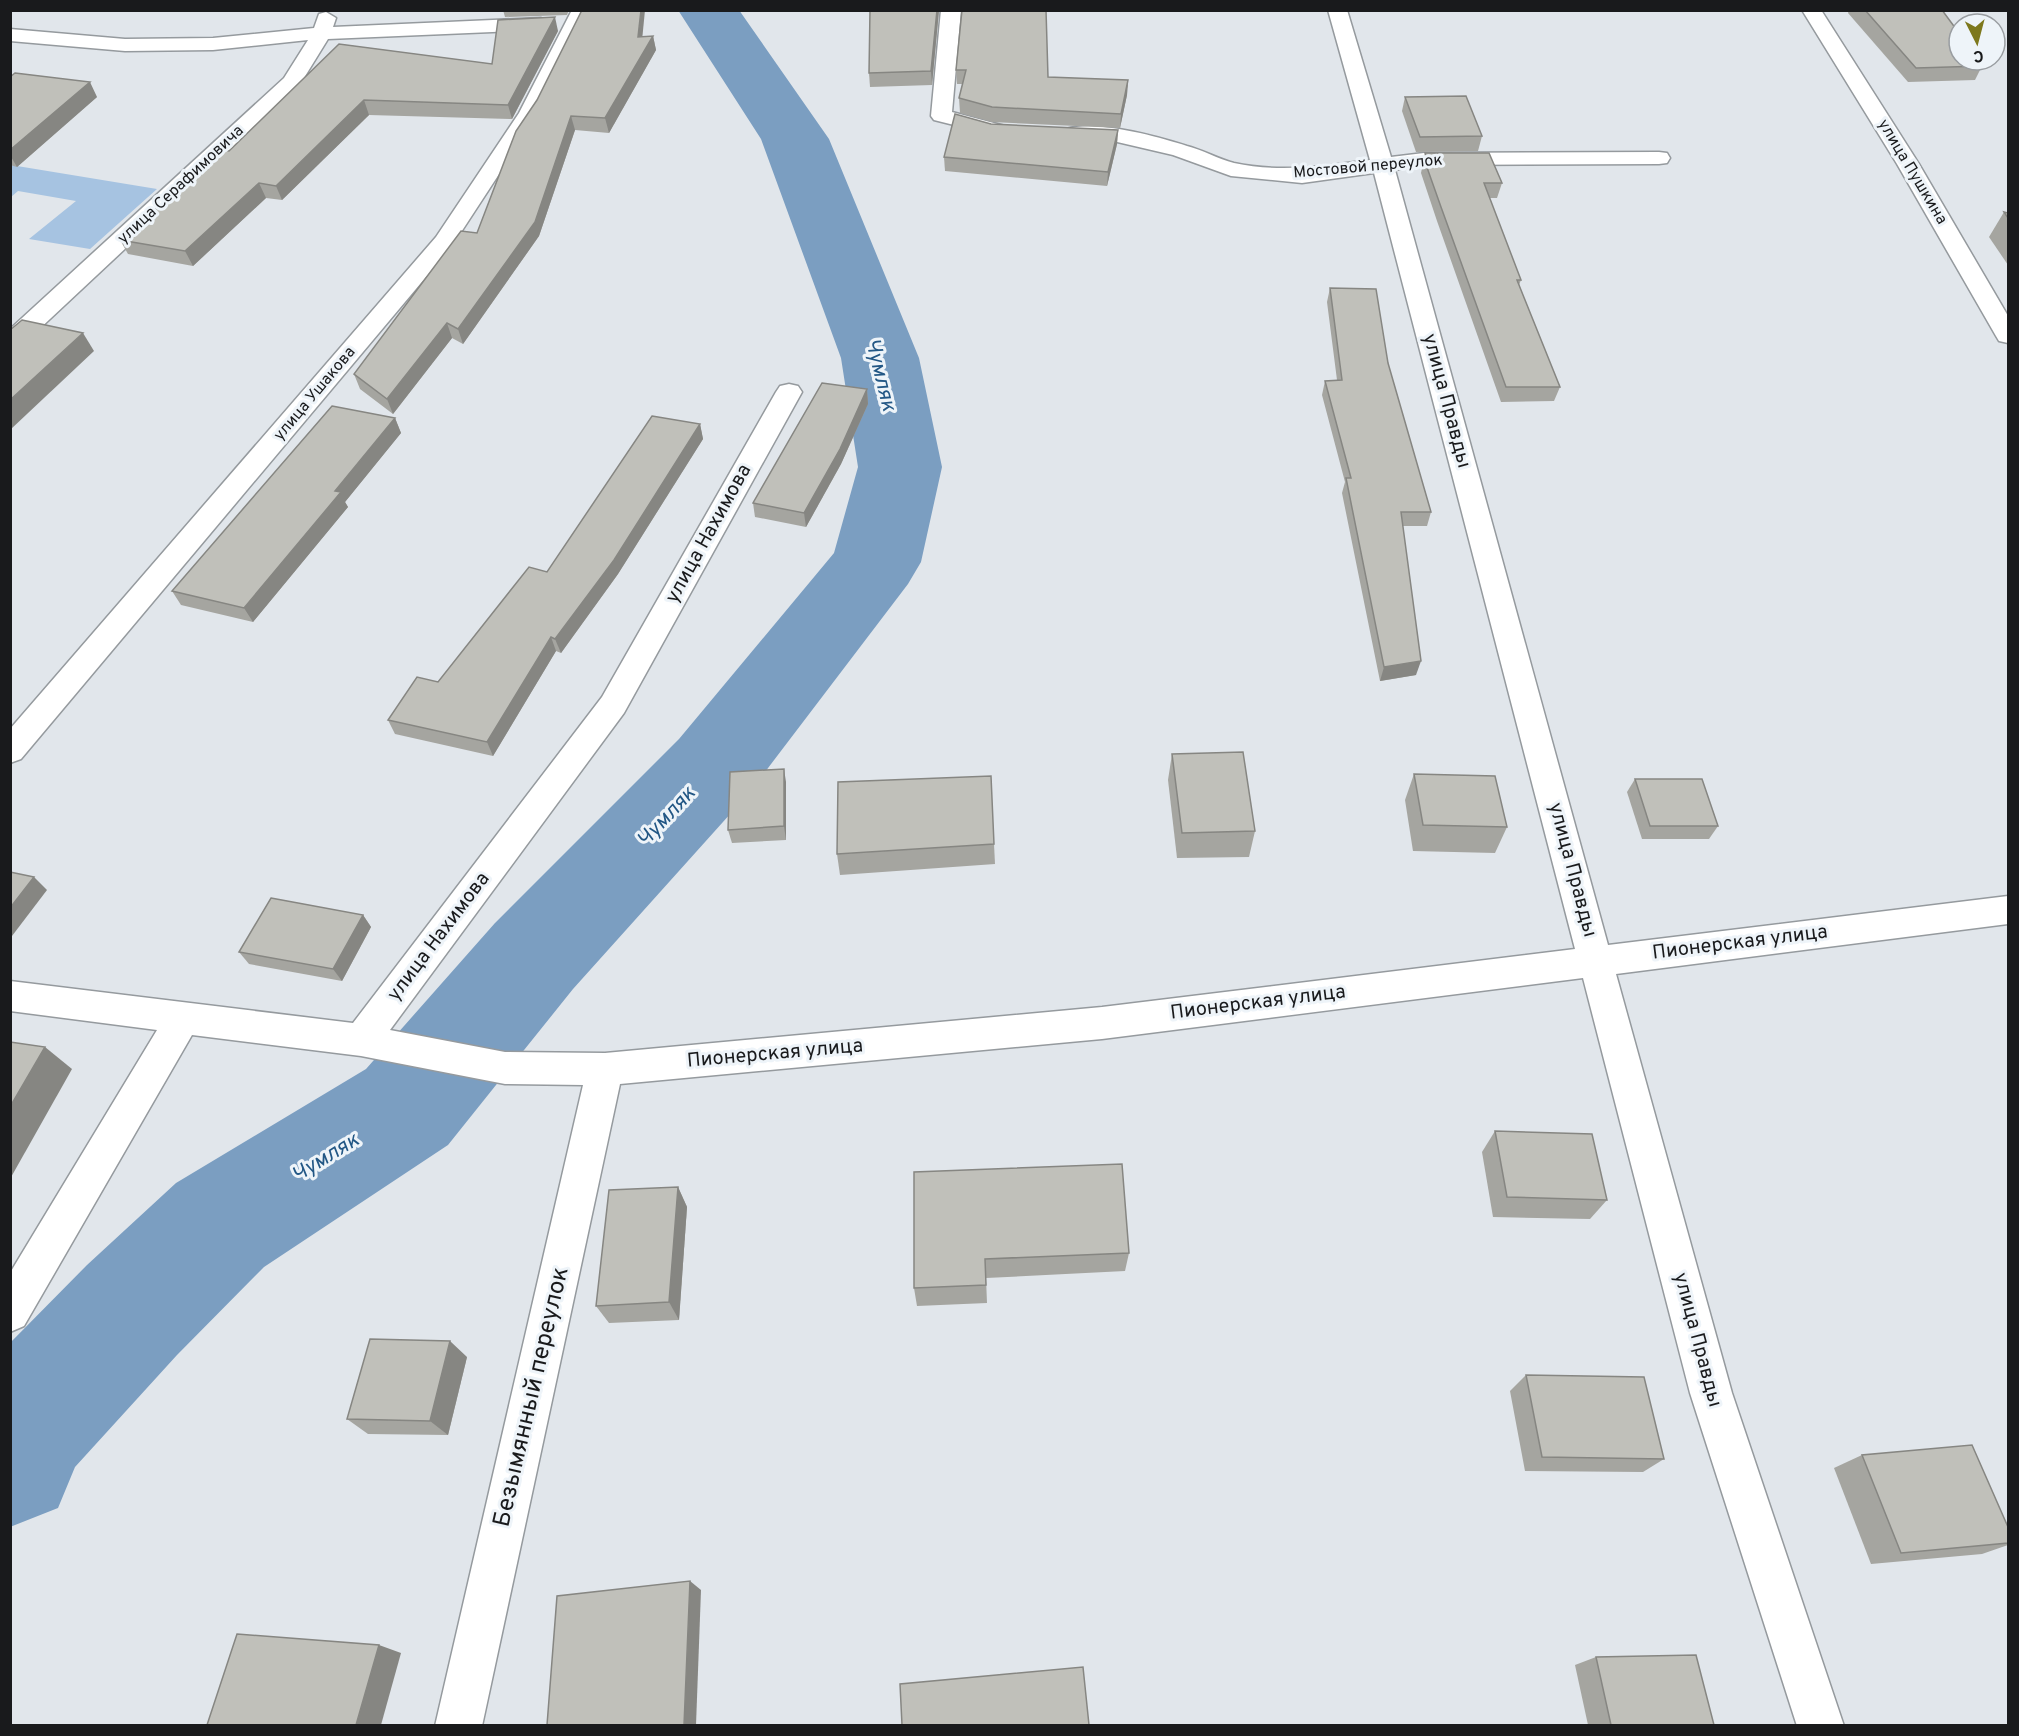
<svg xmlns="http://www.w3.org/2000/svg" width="2019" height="1736" viewBox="0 0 2019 1736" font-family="Overpass,sans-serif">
<rect width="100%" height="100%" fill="#e1e6eb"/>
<path fill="#a6c3e1" d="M 11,165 L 157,189 L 90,249 L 29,239 L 76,201 L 18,191 L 11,197 Z"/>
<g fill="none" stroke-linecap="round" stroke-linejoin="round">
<path fill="#7b9ec1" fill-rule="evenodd" d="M 678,10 L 739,10 L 829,139 L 919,358 L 942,467 L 921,562 L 908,584 L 749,793 L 573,989 L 448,1145 L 264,1267 L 177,1355 L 75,1467 L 58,1508 L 10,1527 L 10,1343 L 87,1265 L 176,1183 L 366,1069 L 495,923 L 679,739 L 834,553 L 858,467 L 841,358 L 761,139 Z"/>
<g stroke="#959a9e" stroke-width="3">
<g id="minor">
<path d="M 572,10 L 591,10 L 539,113 L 452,246 L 21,759 L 10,763 L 10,729 L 436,237 L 519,113 Z"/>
<path d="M 941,10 L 961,10 L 952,112 L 1005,126 L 1009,130 L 1005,134 L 998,136 L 934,120 L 931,116 Z"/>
<path d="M 1328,10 L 1347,10 L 1391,157 L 1424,153 L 1659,152 L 1667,153 L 1670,158 L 1667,163 L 1659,164 L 1424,165 L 1395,170 L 1608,945 L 2008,896 L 2008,924 L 1616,974 L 1732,1393 L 1844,1726 L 1797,1726 L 1690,1393 L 1583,978 L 1102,1039 L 620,1084 L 482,1726 L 435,1726 L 583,1085 L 505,1084 L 361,1056 L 192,1035 L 24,1326 L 10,1332 L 10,1273 L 157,1030 L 10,1011 L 10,981 L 353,1023 L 602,697 L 776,392 L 780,386 L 789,384 L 798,386 L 802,392 L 624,713 L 390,1030 L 505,1052 L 605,1053 L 1102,1007 L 1575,949 L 1374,173 L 1302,183 L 1231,176 L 1173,155 L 1113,141 L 1066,137 L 1062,133 L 1066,129 C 1098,120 1155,136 1187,146 C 1203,150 1218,159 1234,163 C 1279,173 1325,166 1370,160 Z"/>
<path d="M 1802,10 L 1821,10 L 1919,164 L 2008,316 L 2008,343 L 1999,341 L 1996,336 L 1897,164 Z"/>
<path d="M 326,12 L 336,18 L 333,27 L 541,18 L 551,24 L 541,30 L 328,39 L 299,86 L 19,348 L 10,350 L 10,329 L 284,78 L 308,40 L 213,50 L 125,51 L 10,41 L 10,29 L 125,39 L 213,38 L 314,28 L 319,14 Z"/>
</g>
</g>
<use href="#minor" fill="#fff" fill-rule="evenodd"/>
</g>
<g fill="#a5a5a0">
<path d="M 503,10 L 569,10 L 567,15 L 505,17 Z"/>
<path d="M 870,10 L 939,10 L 932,85 L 870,87 L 869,73 Z"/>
<path d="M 962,10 L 1048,77 L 1128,80 L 1127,95 L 1120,128 L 992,122 L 960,113 L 959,98 L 963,84 L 957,84 L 956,70 Z"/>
<path d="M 1849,10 L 1942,10 L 1982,66 L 1975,80 L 1908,82 L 1848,13 Z"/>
<path d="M 558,31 L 512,119 L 369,115 L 282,200 L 266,198 L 193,266 L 128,254 L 120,240 L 229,151 L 339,44 L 492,64 Z"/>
<path d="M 653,36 L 656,50 L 609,133 L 575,130 L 539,236 L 463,344 L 452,338 L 393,414 L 360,389 L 354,374 L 477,233 L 516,131 L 642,37 Z"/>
<path d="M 10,77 L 97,97 L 17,167 L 10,165 Z"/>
<path d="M 1405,97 L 1482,136 L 1478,151 L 1416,152 L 1402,111 Z"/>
<path d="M 991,124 L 1118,130 L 1117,144 L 1107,186 L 945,171 L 944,157 Z"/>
<path d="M 1425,153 L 1502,183 L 1497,198 L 1489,198 L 1521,280 L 1519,285 L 1560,387 L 1554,401 L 1501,402 L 1437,221 L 1421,173 Z"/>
<path d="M 2004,212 L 2008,213 L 2008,265 L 1989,237 Z"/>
<path d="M 1330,288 L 1388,363 L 1431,512 L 1427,526 L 1403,526 L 1416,675 L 1380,681 L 1342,493 L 1345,482 L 1322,395 L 1325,381 L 1337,380 L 1327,302 Z"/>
<path d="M 867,389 L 868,404 L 841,464 L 806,527 L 755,517 L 753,503 Z"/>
<path d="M 395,418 L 401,433 L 345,502 L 348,507 L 253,622 L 181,605 L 172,591 Z"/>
<path d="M 700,424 L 703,439 L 618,574 L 561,653 L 556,651 L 493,756 L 395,734 L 388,720 L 438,682 L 547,572 Z"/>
<path d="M 1172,754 L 1255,831 L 1249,857 L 1177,858 L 1168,780 Z"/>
<path d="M 1414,774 L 1507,827 L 1495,853 L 1413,851 L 1405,800 Z"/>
<path d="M 1635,779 L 1718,826 L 1709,839 L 1642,839 L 1627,792 Z"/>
<path d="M 786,782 L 786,840 L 732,843 L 728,830 Z"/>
<path d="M 994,844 L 995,864 L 840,875 L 837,854 Z"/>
<path d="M 363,915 L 371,927 L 342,981 L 249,964 L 239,952 Z"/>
<path d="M 1495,1131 L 1607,1200 L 1590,1219 L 1493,1217 L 1482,1152 Z"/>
<path d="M 914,1172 L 1129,1253 L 1125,1271 L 986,1278 L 987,1303 L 917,1306 L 914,1288 Z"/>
<path d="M 678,1187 L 687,1207 L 679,1320 L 609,1323 L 596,1306 Z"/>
<path d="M 467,1357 L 448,1435 L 368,1434 L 347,1419 Z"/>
<path d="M 1526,1375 L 1664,1459 L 1643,1472 L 1525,1471 L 1510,1391 Z"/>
<path d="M 1862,1455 L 2008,1527 L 2008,1545 L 1982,1554 L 1871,1564 L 1834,1468 Z"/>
<path d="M 1596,1657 L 1714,1725 L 1588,1725 L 1575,1665 Z"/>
</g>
<g fill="#868682">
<path d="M 641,10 L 645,10 L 641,51 L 638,37 Z"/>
<path d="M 937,10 L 939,10 L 932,85 L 931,71 Z"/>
<path d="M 555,17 L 558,31 L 512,119 L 508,105 Z"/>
<path d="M 653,36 L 656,50 L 609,133 L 605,118 Z"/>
<path d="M 1128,80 L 1127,95 L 1120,128 L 1121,114 Z"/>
<path d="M 90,82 L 97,97 L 17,167 L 10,155 L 10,150 Z"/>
<path d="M 364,100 L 369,115 L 282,200 L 276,186 Z"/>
<path d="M 571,116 L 575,130 L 539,236 L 463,344 L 458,329 Z"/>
<path d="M 1118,130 L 1117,144 L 1107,186 L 1108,172 Z"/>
<path d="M 259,183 L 266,198 L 193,266 L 185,251 Z"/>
<path d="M 447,323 L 452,338 L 393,414 L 387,399 Z"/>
<path d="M 83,333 L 94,351 L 10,430 L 10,400 Z"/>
<path d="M 867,389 L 868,404 L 841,464 L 806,527 L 804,513 Z"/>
<path d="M 395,418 L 401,433 L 345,502 L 348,507 L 253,622 L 244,608 L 335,491 Z"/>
<path d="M 700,424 L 703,439 L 618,574 L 561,653 L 555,639 Z"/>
<path d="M 551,637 L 556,651 L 493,756 L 487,742 Z"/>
<path d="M 1421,661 L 1416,675 L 1380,681 L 1384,667 Z"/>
<path d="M 784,769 L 786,782 L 786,840 L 784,826 Z"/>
<path d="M 34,877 L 47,890 L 12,936 L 10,934 L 10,908 Z"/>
<path d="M 363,915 L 371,927 L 342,981 L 333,969 Z"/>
<path d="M 45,1047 L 72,1069 L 10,1179 L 10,1107 Z"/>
<path d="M 678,1187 L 687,1207 L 679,1320 L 669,1302 Z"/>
<path d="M 450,1341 L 467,1357 L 448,1435 L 430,1421 Z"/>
<path d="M 690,1581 L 701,1590 L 696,1725 L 684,1725 Z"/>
<path d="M 379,1645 L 401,1653 L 381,1725 L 356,1725 Z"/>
</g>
<g fill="#c0c0ba" stroke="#868682" stroke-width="1.5">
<path d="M 582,10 L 641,10 L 638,37 L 653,36 L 605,118 L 571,116 L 535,222 L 458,329 L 447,323 L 387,399 L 354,374 L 461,231 L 477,233 L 516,131 L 537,100 Z"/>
<path d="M 870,10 L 937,10 L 931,71 L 869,73 Z"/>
<path d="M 962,10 L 1046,10 L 1048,77 L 1128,80 L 1121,114 L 992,107 L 959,98 L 966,70 L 956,70 Z"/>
<path d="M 1865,10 L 1942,10 L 1959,33 L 1959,60 L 1978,60 L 1982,66 L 1916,68 Z"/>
<path d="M 555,17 L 508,105 L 364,100 L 276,186 L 259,183 L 185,251 L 120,240 L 224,150 L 229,151 L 339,44 L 492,64 L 498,20 Z"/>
<path d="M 15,73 L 90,82 L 10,150 L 10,77 Z"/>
<path d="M 1466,96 L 1482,136 L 1420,137 L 1405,97 Z"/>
<path d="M 955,114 L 991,124 L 1118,130 L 1108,172 L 944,157 Z"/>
<path d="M 1425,153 L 1489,153 L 1502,183 L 1484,183 L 1521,280 L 1517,280 L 1560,387 L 1506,387 L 1441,207 L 1424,159 L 1427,159 Z"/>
<path d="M 2004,212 L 2008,213 L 2008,218 Z"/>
<path d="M 1330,288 L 1376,289 L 1388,363 L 1431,512 L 1401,512 L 1421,661 L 1384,667 L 1346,478 L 1351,478 L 1325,381 L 1342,380 Z"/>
<path d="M 22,320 L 83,333 L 10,400 L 10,330 Z"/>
<path d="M 822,383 L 867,389 L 840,449 L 804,513 L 753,503 Z"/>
<path d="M 332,406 L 395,418 L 335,491 L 341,492 L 244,608 L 172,591 Z"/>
<path d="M 652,416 L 700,424 L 614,560 L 555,639 L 551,637 L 487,742 L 388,720 L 417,677 L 438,682 L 529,567 L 547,572 Z"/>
<path d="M 1243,752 L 1255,831 L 1182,833 L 1172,754 Z"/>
<path d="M 784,769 L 784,826 L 728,830 L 730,772 Z"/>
<path d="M 1414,774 L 1495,776 L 1507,827 L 1423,825 Z"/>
<path d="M 991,776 L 994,844 L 837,854 L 838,782 Z"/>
<path d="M 1635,779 L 1702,779 L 1718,826 L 1650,826 Z"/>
<path d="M 10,872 L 34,877 L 10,908 Z"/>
<path d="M 271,898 L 363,915 L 333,969 L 239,952 Z"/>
<path d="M 10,1042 L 45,1047 L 10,1107 Z"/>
<path d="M 1495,1131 L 1592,1134 L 1607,1200 L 1507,1197 Z"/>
<path d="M 1122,1164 L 1129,1253 L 985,1259 L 986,1285 L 914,1288 L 914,1172 Z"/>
<path d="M 678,1187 L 669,1302 L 596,1306 L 609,1190 Z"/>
<path d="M 370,1339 L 450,1341 L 430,1421 L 347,1419 Z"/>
<path d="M 1526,1375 L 1644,1377 L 1664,1459 L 1542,1457 Z"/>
<path d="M 1972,1445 L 2008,1527 L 2008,1543 L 1901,1553 L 1862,1455 Z"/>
<path d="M 690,1581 L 684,1725 L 547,1725 L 557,1596 Z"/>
<path d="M 237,1634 L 379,1645 L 356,1725 L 207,1725 Z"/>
<path d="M 1696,1655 L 1714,1725 L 1611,1725 L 1596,1657 Z"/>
<path d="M 1083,1667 L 1089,1725 L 902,1725 L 900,1684 Z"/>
</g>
<g text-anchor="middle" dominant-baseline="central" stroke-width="6" stroke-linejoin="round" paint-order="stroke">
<g font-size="16" fill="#191a1c" stroke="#eef4f9">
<text transform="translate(1368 167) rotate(-5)">Мостовой переулок</text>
<text transform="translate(1912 172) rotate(59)">улица Пушкина</text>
<text transform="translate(181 185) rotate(-43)">улица Серафимовича</text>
<text transform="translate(315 394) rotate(-50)">улица Ушакова</text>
</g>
<g font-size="20" fill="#191a1c" stroke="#eef4f9">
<text transform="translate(1446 401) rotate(75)">улица Правды</text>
<text transform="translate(709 534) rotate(-61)">улица Нахимова</text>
<text transform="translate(1572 870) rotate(75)">улица Правды</text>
<text transform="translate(439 937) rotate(-53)">улица Нахимова</text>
<text transform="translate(1740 943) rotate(-7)">Пионерская улица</text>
<text transform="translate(1258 1003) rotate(-7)">Пионерская улица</text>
<text transform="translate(775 1054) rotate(-5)">Пионерская улица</text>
<text transform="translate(1697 1340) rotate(75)">улица Правды</text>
</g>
<g font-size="21" font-style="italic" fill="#225785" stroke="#eef4f9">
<text transform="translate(880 375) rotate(76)">Чумляк</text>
<text transform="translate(667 817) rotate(-47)">Чумляк</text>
<text transform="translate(326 1158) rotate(-32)">Чумляк</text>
</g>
<g font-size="24" fill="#191a1c" stroke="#eef4f9">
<text transform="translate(532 1397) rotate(-77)">Безымянный переулок</text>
</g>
</g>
<rect width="2019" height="1736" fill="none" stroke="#191a1c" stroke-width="24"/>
<g transform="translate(1977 42) rotate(174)"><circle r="28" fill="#eef4f9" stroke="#999da1" stroke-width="1.5"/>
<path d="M0-4.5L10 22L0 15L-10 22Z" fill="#7d781d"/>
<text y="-9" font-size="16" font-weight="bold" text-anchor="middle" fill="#191a1c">С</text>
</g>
</svg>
